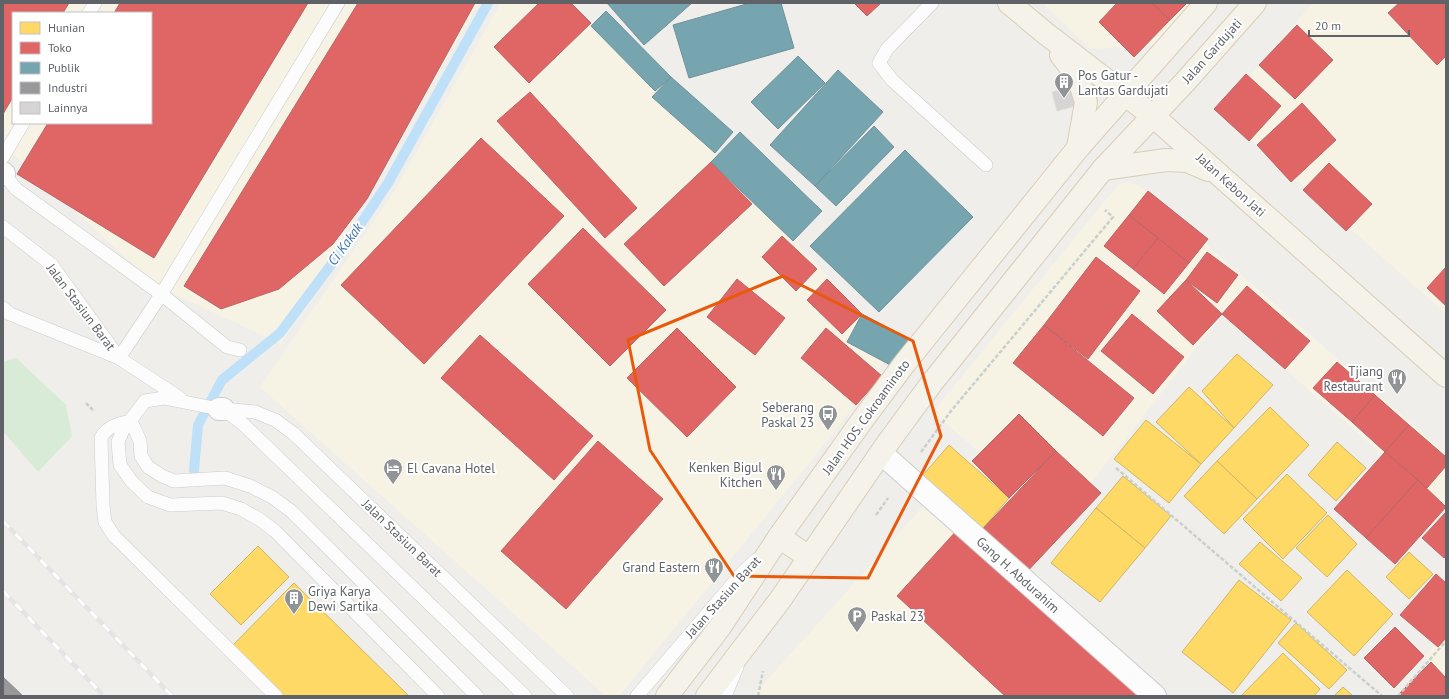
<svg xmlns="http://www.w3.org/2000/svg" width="1449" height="699" viewBox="0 0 1449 699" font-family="'PT Sans',sans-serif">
<rect width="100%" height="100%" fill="#efeeea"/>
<g fill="#f7f3e4" fill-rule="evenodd">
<path d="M 3,3 L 479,3 L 281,344 L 157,286 L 3,145 ZM 13,13 L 151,13 L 151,123 L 13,123 Z"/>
<path d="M 501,3 L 569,3 L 754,195 L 893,349 L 837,429 L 619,696 L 606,696 L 260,387 L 395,190 Z"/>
<path d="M 1042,3 L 1191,3 L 1155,45 L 1091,49 Z"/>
<path d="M 1313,3 L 1446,3 L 1446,314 L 1219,111 Z"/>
<path d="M 1127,182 L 1140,186 L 1446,454 L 1446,511 L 1223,314 L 1060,522 L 933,412 L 1117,186 Z"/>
<path d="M 928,501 L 1142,696 L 753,696 Z"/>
<path d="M 1446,632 L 1446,678 L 1424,656 Z"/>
</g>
<path fill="#d8ebd6" d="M 16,358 L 66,405 L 72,436 L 38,472 L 3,431 L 3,362 Z"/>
<g fill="#ffd966" stroke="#cfb667">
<path d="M 1237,354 L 1273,385 L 1234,428 L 1202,391 Z"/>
<path d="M 1189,387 L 1234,428 L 1201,464 L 1156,422 Z"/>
<path d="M 1270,407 L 1309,445 L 1257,499 L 1217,461 Z"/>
<path d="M 1146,420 L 1201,464 L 1169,503 L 1114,459 Z"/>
<path d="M 1337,442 L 1366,468 L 1336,501 L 1308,475 Z"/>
<path d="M 949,445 L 1009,498 L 977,535 L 916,483 Z"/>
<path d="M 1217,461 L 1257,499 L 1224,534 L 1184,496 Z"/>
<path d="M 1287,474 L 1327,513 L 1283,559 L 1243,519 Z"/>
<path d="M 1123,476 L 1171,516 L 1145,548 L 1096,508 Z"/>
<path d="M 1096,508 L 1145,548 L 1100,602 L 1051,563 Z"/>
<path d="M 1328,515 L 1357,544 L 1327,577 L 1296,548 Z"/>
<path d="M 1260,542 L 1302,578 L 1281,601 L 1239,564 Z"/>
<path d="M 258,546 L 289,577 L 241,625 L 210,594 Z"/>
<path d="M 1409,552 L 1433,574 L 1409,599 L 1386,577 Z"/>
<path d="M 1347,570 L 1393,614 L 1354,656 L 1307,612 Z"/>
<path d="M 1239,580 L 1291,620 L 1233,693 L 1182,652 Z"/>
<path d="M 294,583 L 409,696 L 280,696 L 231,647 Z"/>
<path d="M 1296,623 L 1347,670 L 1329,689 L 1278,643 Z"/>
<path d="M 1283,653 L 1320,689 L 1314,696 L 1241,696 Z"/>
<path d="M 1343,687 L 1353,696 L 1334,696 Z"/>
</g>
<g fill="#e06666" stroke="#b96567">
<path d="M 3,3 L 69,3 L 63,13 L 13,13 L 13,97 L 3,114 Z"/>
<path d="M 120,3 L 308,3 L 154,258 L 17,174 L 48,123 L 151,123 L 151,13 L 114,13 Z"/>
<path d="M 358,3 L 475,3 L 367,199 L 333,244 L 279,289 L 221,309 L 184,286 Z"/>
<path d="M 539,3 L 571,3 L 591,23 L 529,83 L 494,47 Z"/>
<path d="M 854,3 L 881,3 L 867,16 Z"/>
<path d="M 1117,3 L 1152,3 L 1170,20 L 1134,57 L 1099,22 Z"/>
<path d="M 1152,3 L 1187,3 L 1170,20 Z"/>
<path d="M 1399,3 L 1446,3 L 1446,56 L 1437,65 L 1388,13 Z"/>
<path d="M 1297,25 L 1333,60 L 1295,99 L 1259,65 Z"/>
<path d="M 1246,74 L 1281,106 L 1249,141 L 1214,109 Z"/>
<path d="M 530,92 L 637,208 L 605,238 L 497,121 Z"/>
<path d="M 1302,103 L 1336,140 L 1291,182 L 1257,145 Z"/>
<path d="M 481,138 L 564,216 L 424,364 L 341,285 Z"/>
<path d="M 711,162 L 752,204 L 664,286 L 624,244 Z"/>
<path d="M 1329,163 L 1372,204 L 1346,231 L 1303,190 Z"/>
<path d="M 1148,191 L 1208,239 L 1189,263 L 1129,215 Z"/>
<path d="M 1129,215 L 1158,238 L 1133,269 L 1104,246 Z"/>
<path d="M 583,228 L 666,310 L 610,366 L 528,284 Z"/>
<path d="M 782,236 L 817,269 L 796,291 L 762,257 Z"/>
<path d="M 1158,238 L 1189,263 L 1164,294 L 1133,269 Z"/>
<path d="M 1207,252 L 1238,275 L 1217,303 L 1186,280 Z"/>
<path d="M 1096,257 L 1140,291 L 1088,359 L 1044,325 Z"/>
<path d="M 1446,267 L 1446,306 L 1427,288 Z"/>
<path d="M 737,279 L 785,318 L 755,355 L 707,317 Z"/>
<path d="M 827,279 L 862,314 L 842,334 L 807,300 Z"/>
<path d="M 1186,280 L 1222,314 L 1193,345 L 1157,311 Z"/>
<path d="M 1247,286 L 1310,341 L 1285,369 L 1222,314 Z"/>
<path d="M 1132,314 L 1184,357 L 1153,394 L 1101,351 Z"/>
<path d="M 1044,325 L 1134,398 L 1103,436 L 1013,363 Z"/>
<path d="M 677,328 L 736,387 L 687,437 L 627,378 Z"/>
<path d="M 826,328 L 882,376 L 856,405 L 801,358 Z"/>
<path d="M 480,335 L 593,436 L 554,480 L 441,378 Z"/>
<path d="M 1337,362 L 1375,395 L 1352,422 L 1313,388 Z"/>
<path d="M 1375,395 L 1409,425 L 1385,452 L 1352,422 Z"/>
<path d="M 1019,414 L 1056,451 L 1009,498 L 972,461 Z"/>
<path d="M 1409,425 L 1446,457 L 1446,466 L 1427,488 L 1385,452 Z"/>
<path d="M 598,441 L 663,499 L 566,609 L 501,551 Z"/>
<path d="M 1056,451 L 1101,493 L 1022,577 L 977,535 Z"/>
<path d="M 1385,452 L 1418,480 L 1366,538 L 1334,509 Z"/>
<path d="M 1418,480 L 1446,507 L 1395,564 L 1366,538 Z"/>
<path d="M 1446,512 L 1446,556 L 1444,558 L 1422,538 Z"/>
<path d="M 959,528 L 1140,696 L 1005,696 L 897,596 Z"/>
<path d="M 1436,574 L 1446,583 L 1446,638 L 1438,647 L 1400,615 Z"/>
<path d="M 1395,627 L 1424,656 L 1394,688 L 1364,658 Z"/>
<path d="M 1431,662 L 1446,678 L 1446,696 L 1402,696 L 1400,693 Z"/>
</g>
<g fill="#76a5af" stroke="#6f919a">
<path d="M 607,3 L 692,3 L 644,45 Z"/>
<path d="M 750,3 L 781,3 L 794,48 L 689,78 L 673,25 Z"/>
<path d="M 606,11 L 671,77 L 655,91 L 591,26 Z"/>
<path d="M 798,56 L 825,83 L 778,129 L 751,102 Z"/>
<path d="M 838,70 L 883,112 L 815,186 L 770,145 Z"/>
<path d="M 671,77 L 733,132 L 715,153 L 652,97 Z"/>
<path d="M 874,126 L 894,147 L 836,206 L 815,186 Z"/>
<path d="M 740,132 L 822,211 L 793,241 L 711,162 Z"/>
<path d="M 905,150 L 973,217 L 879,312 L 810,246 Z"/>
<path d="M 862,314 L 909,339 L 894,367 L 847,342 Z"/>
</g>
<path fill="#999" stroke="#88898a" d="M 3,677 L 23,696 L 3,696 Z"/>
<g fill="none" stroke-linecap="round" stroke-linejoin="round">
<path stroke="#bfe0f9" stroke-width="10" d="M 194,470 L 198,425 L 222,380 L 280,333 L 354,234 L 388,183 L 488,3"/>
</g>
<path fill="#d6d5d3" stroke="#deddd9" d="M 1071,87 L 1075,106 L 1057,111 L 1052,92 Z"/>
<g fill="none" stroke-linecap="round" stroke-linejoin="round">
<g stroke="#cbcccc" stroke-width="14">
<g id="service">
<path d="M 932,3 L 887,49 L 879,63 L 892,80 L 986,165"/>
<path d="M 89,13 L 95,3"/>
<path d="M 3,157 L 23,123"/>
<path d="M 3,168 L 4,174 L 16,189 L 161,294 L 227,347 L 240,350"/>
<path d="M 3,227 L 52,265 L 119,358"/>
<path d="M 3,308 L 10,314 L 119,358 L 180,398"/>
<path d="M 119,358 L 159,298 L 338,3"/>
<path d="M 219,409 L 164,398 L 145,401 L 123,430 L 118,442 L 120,465 L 132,482 L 148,497 L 170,505 L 222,503 L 241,509 L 259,519 L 275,531 L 438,696"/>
<path d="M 223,409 L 255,412 L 275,420 L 293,433 L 567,696"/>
<path d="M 223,409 L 243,424 L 525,696"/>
<path d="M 131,421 L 140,441 L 141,456 L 148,467 L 162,476 L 174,481 L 225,478 L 250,486 L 272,497 L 291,511 L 477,696"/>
<path d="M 131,421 C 118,424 107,426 101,438 L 103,505 L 105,522 L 114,536 L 276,696"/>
<path d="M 637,696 L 742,573 L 757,559"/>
<path d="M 725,696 L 737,667"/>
</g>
</g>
<g stroke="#cbcccc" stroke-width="24">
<g id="minor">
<path d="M 3,173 L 4,174"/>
<path d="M 219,409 L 223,409"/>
<path d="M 881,453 L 1155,696"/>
</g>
</g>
<g stroke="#d7ceb8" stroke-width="24">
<g id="primary">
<path d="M 1009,3 L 1045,33 L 1153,116 L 1446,376"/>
<path d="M 1061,55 L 1078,77 L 1086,102 L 1078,148"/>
<path d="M 1103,169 L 1166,160 L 1187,161 L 1208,170"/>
<path d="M 779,537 L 809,557"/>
<path d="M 667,696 L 720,627 L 779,537 L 861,422 L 905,363 L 1078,148 L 1206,3"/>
<path d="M 707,696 L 780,600 L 887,444 L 931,384 L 1103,169 L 1185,82 L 1255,3"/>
</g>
</g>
<g stroke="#cacfcc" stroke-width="2.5" stroke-dasharray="4 2" stroke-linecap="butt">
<path d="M 86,403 L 93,410"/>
<path d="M 921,452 L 951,411 L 1113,217 L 1105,210"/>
<path d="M 1116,468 L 1382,696"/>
<path d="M 876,515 L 888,498"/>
<path d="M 758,696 L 763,671"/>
<path d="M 1398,696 L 1446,641"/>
</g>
<use href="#service" stroke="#fdfcfc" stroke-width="13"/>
<use href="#minor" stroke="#fdfcfc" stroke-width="22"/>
<use href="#primary" stroke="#f4f2e9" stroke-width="22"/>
<g stroke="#e4e4e4" stroke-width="4.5">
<g id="rail">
<path d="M 3,521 L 172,696"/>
<path d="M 3,591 L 104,696"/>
</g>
</g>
<use href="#rail" stroke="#fff" stroke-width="3" stroke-dasharray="9" stroke-linecap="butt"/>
</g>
<path fill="none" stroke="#e8590c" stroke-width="3" stroke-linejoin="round" d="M 783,276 L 913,341 L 941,436 L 868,578 L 734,576 L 650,450 L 628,340 Z"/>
<defs>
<g id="building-pin" transform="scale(1)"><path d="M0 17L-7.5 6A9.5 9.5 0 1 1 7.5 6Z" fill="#919496" stroke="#fff"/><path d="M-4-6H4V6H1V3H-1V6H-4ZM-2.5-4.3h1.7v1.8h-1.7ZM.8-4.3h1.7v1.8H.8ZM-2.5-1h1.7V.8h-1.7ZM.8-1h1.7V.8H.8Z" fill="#fff"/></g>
<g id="restaurant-pin" transform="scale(1)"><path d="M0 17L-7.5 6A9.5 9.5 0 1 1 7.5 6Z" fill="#919496" stroke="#fff"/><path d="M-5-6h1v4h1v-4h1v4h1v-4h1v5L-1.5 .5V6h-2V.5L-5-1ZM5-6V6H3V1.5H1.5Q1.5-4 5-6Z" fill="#fff"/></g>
<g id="bus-pin" transform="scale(1)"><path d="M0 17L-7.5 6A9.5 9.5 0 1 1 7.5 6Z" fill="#919496" stroke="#fff"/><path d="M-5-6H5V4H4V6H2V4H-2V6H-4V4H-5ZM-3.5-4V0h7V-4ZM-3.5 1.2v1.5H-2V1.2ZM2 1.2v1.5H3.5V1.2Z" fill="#fff"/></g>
<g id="hotel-pin" transform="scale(1)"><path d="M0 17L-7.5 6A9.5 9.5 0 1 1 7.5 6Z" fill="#919496" stroke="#fff"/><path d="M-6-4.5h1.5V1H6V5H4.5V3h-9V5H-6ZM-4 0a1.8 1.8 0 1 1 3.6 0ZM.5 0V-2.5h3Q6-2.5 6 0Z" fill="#fff"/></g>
<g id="parking-pin" transform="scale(1)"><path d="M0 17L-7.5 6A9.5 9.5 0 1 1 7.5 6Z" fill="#919496" stroke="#fff"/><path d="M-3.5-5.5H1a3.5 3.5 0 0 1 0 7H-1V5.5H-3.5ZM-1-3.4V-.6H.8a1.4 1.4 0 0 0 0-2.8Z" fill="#fff"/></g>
</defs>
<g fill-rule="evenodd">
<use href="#building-pin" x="1064" y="82"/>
<use href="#restaurant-pin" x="1397" y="378"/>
<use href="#bus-pin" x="828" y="414"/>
<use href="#hotel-pin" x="393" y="468"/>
<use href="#restaurant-pin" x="776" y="474"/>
<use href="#restaurant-pin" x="714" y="567"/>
<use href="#building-pin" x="294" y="598"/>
<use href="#parking-pin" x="857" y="616"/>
</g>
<g text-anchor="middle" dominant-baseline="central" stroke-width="4" stroke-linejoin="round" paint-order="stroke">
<g font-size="13" fill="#5f6368" stroke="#fff">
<text transform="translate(1212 51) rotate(-48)">Jalan Gardujati</text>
<text transform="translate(1231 185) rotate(42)">Jalan Kebon Jati</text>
<text transform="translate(81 307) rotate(53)">Jalan Stasiun Barat</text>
<text transform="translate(866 417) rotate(-54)">Jalan HOS. Cokroaminoto</text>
<text transform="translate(402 538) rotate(44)">Jalan Stasiun Barat</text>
<text transform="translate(1018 575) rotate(42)">Gang H. Abdurahim</text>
<text transform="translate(723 597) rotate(-48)">Jalan Stasiun Barat</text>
</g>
<g font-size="13" fill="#5f6368" stroke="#fff" text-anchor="start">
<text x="1078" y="75">Pos Gatur -<tspan x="1078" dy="15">Lantas Gardujati</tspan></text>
<text x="1383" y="371" text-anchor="end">Tjiang<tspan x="1383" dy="15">Restaurant</tspan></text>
<text x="814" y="407" text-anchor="end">Seberang<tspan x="814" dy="15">Paskal 23</tspan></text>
<text x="762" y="467" text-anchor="end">Kenken Bigul<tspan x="762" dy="15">Kitchen</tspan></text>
<text x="407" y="468">El Cavana Hotel</text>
<text x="700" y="567" text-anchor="end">Grand Eastern</text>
<text x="308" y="591">Griya Karya<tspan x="308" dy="15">Dewi Sartika</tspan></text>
<text x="871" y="616">Paskal 23</text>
</g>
<g font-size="14" font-style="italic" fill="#4174aa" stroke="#fff">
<text transform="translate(345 244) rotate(-54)">Ci Kakak</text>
</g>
</g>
<rect width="1449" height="699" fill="none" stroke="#5f6368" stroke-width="8"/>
<rect x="12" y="12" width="140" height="112" fill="#ffffff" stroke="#bfc1c3"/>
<rect x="20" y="22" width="20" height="12" fill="#ffd966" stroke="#bfc1c3"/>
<text x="48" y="32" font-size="12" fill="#5f6368">Hunian</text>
<rect x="20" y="42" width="20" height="12" fill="#e06666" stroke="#bfc1c3"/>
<text x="48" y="52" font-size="12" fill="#5f6368">Toko</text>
<rect x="20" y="62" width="20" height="12" fill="#76a5af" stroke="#bfc1c3"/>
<text x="48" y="72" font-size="12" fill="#5f6368">Publik</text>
<rect x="20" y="82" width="20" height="12" fill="#999999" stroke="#bfc1c3"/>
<text x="48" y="92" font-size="12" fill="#5f6368">Industri</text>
<rect x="20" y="102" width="20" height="12" fill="#d6d5d3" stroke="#bfc1c3"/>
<text x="48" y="112" font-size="12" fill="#5f6368">Lainnya</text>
<path d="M1309 30v6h100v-6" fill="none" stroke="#5f6368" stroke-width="2"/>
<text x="1315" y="30" font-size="12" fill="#5f6368" stroke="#ffffff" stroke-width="3" paint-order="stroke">20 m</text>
</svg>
